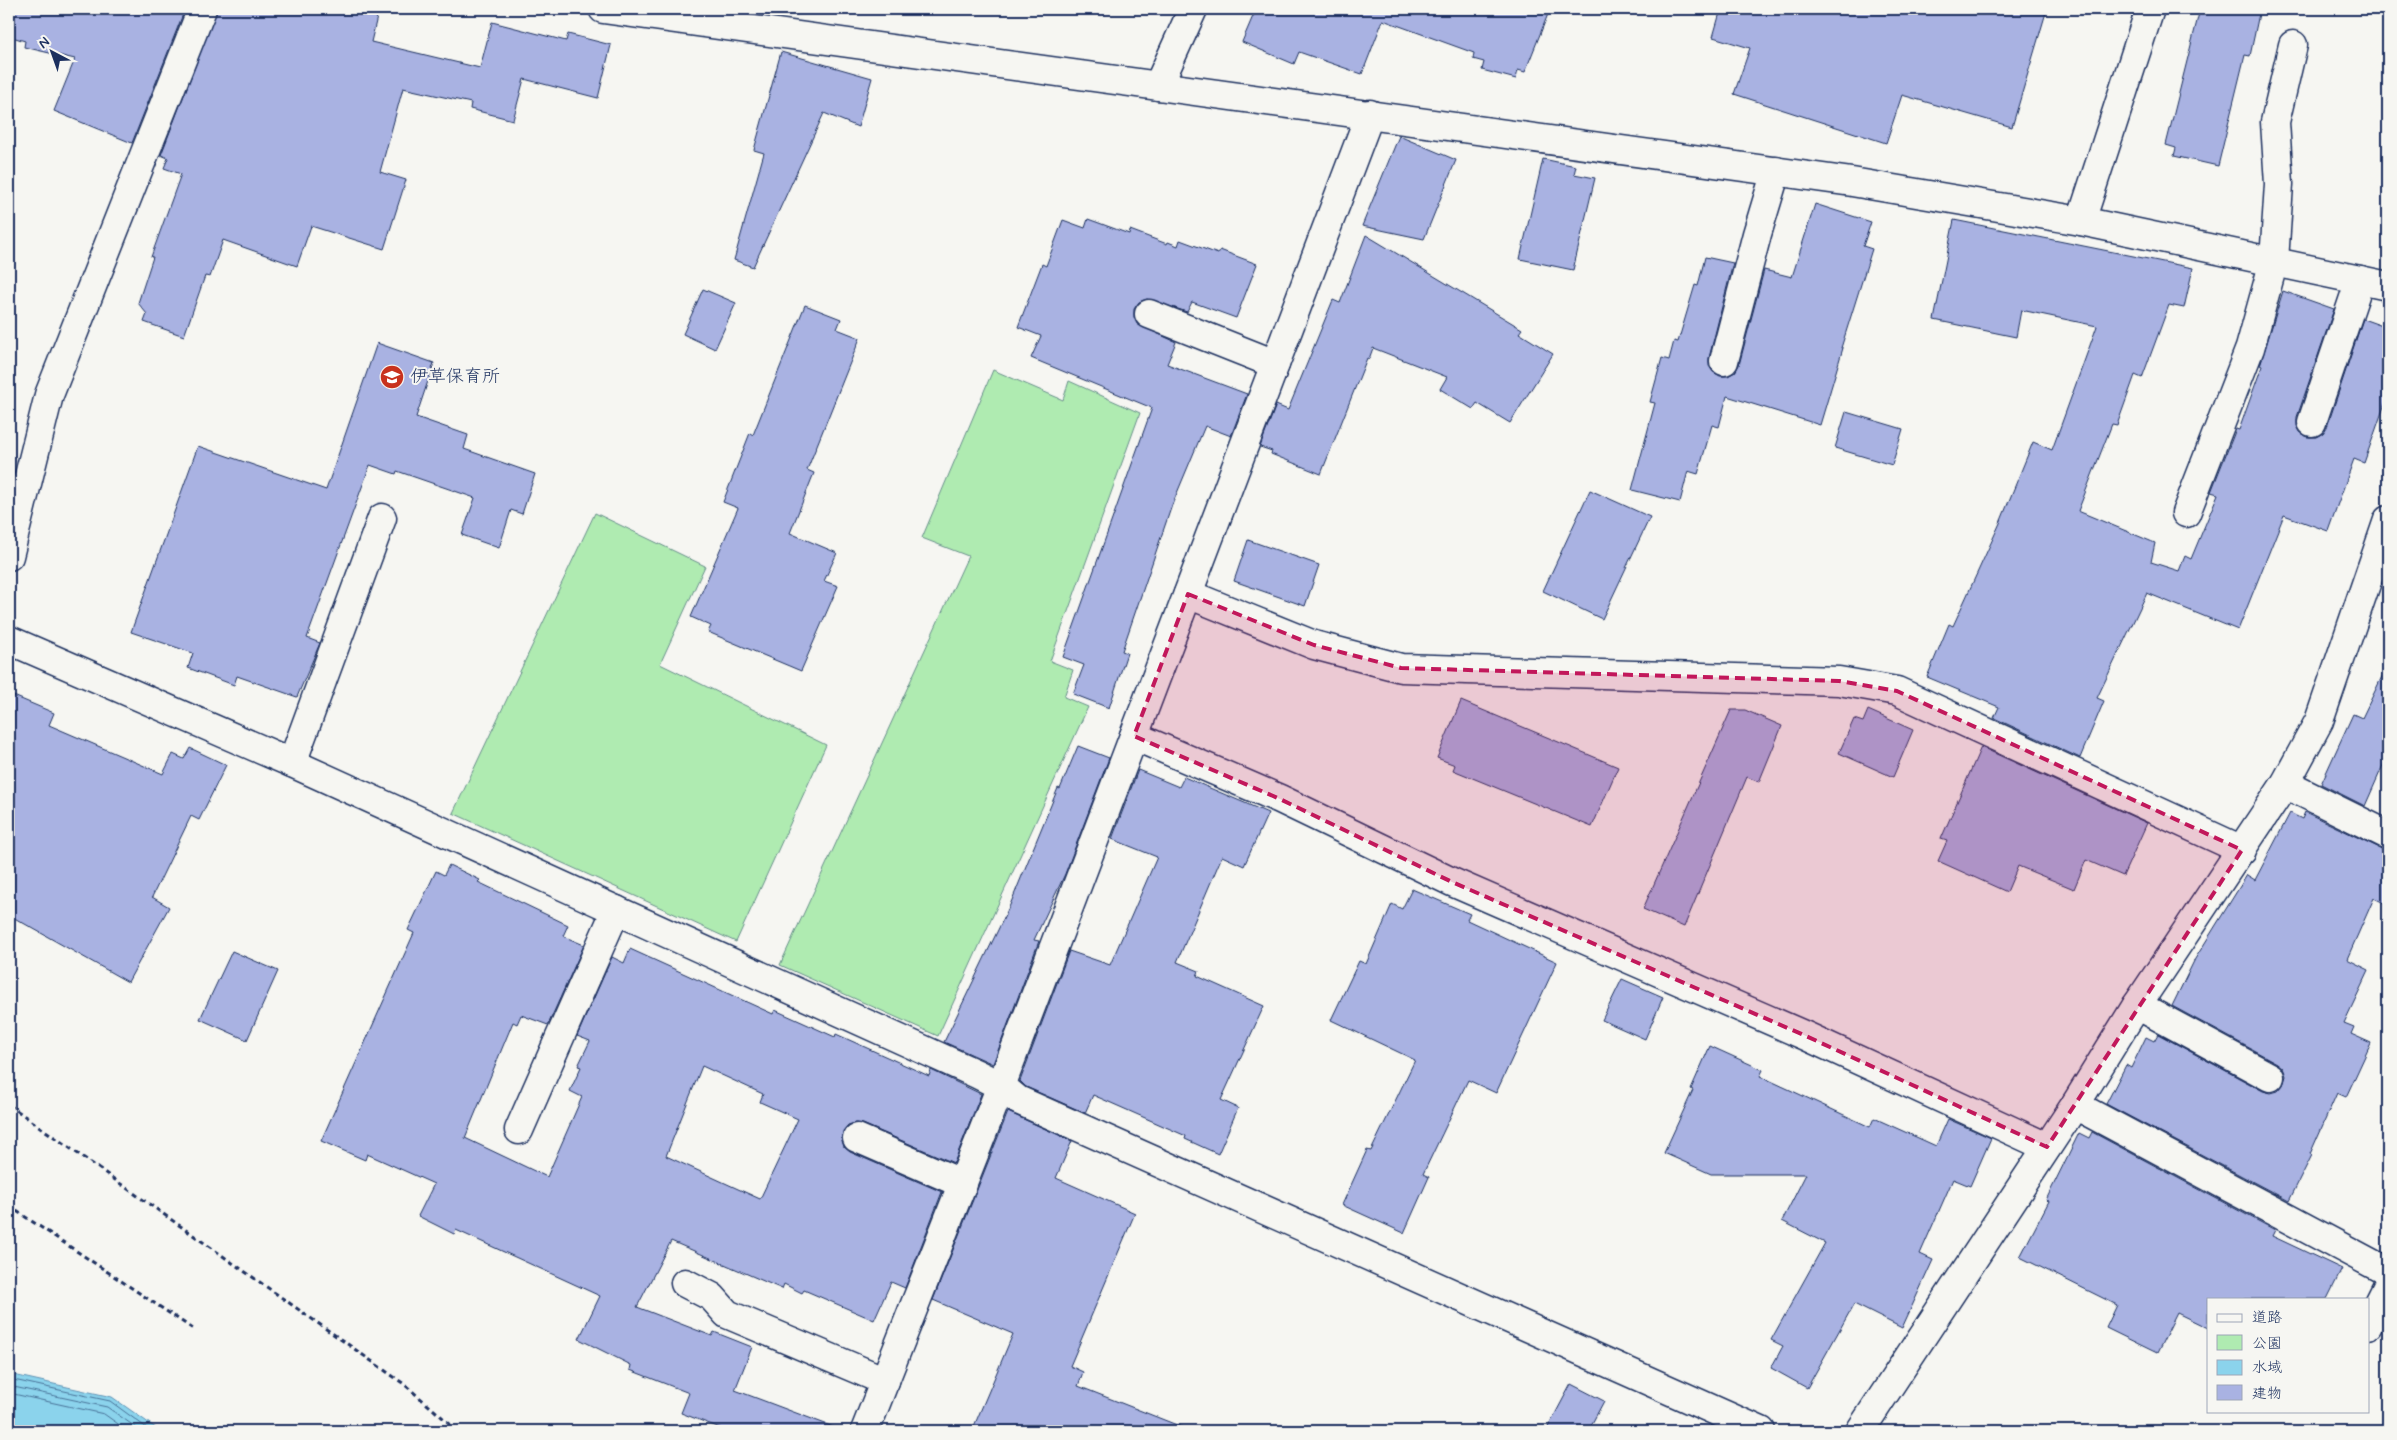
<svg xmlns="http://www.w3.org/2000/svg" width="2397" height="1440" viewBox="0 0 2397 1440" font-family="Mynerve,'Klee One',sans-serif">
<rect width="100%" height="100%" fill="#f6f6f2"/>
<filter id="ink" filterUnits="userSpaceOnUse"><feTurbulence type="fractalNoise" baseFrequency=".02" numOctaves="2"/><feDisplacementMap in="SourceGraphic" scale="10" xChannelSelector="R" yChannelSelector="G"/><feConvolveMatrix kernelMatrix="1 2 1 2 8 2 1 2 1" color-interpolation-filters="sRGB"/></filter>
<g filter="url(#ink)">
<g fill="#afebb1" stroke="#658d88">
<path d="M 993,370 L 1063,400 L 1069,381 L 1140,413 L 1050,661 L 1073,670 L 1064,697 L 1088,707 L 938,1036 L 780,965 L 968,556 L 922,538 Z"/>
<path d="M 595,513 L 705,566 L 660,664 L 826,745 L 736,942 L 453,813 Z"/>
</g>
<path fill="#8bd3ec" stroke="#5e91b3" d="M 9,1374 L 112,1397 L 160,1431 L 9,1431 Z"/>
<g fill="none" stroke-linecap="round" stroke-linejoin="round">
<g stroke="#487197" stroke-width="1">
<path d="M 9,1379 L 110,1401 L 151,1431"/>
<path d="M 9,1386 L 107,1407 L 141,1431"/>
<path d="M 9,1393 L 104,1414 L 128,1431"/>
</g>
</g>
<g fill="#a9b2e2" stroke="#1b2f5e" fill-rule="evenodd">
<path d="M 9,9 L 185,9 L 132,143 L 54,111 L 75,59 L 24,47 L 25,41 L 9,36 Z"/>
<path d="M 217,9 L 339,9 L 377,17 L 371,42 L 480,68 L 492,22 L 566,41 L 568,34 L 611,45 L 598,98 L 524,79 L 513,120 L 470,109 L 471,103 L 403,88 L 380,172 L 406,180 L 384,249 L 311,226 L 297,266 L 223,240 L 210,277 L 205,276 L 184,336 L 144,322 L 147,314 L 138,303 L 153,257 L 151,257 L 181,174 L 164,168 L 168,158 L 161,155 Z"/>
<path d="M 1256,9 L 1550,9 L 1525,72 L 1518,70 L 1516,79 L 1482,70 L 1484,62 L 1473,59 L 1474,53 L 1383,20 L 1362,74 L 1299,52 L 1294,64 L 1242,42 Z"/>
<path d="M 1721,9 L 2047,9 L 2012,127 L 1902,95 L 1886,143 L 1734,94 L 1750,48 L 1713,37 Z"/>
<path d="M 2200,9 L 2260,9 L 2250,56 L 2245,55 L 2218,166 L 2174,156 L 2176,148 L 2166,145 Z"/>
<path d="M 781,52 L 872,78 L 858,127 L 824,113 L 753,267 L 734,260 L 764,153 L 754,150 Z"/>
<path d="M 1399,136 L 1456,160 L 1424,239 L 1362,226 Z"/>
<path d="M 1543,159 L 1576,166 L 1574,174 L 1595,178 L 1573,270 L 1520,259 Z"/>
<path d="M 1815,204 L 1871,222 L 1863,246 L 1872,249 L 1841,348 L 1843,348 L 1820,425 L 1727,396 L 1719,427 L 1712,425 L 1698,474 L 1688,471 L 1680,502 L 1632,490 L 1655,403 L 1650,402 L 1662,358 L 1669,360 L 1674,341 L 1678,342 L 1695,285 L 1698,286 L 1705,257 L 1733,263 L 1709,358 L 1709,366 L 1713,372 L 1720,376 L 1728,376 L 1735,372 L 1739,365 L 1764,270 L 1792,277 Z"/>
<path d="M 1088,219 L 1129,234 L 1130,230 L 1167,244 L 1168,242 L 1178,246 L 1180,240 L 1218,254 L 1220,250 L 1257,264 L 1236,318 L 1192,302 L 1187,312 L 1147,299 L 1139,302 L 1134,309 L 1134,317 L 1137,324 L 1176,342 L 1167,364 L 1247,394 L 1231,436 L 1205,426 L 1172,505 L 1122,651 L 1127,653 L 1109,708 L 1073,694 L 1084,665 L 1063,657 L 1152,408 L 1031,358 L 1041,336 L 1018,327 L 1042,264 L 1046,266 L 1063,220 L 1085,228 Z"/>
<path d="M 1954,220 L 2193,268 L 2184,308 L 2169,305 L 2142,378 L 2135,375 L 2117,425 L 2112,424 L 2078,511 L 2155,543 L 2151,562 L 2179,571 L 2185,556 L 2191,559 L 2218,494 L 2211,492 L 2236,429 L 2239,430 L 2262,366 L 2260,365 L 2283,291 L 2334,309 L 2297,417 L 2297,426 L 2300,432 L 2307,437 L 2316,437 L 2323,433 L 2327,427 L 2363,319 L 2388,328 L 2388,395 L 2364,463 L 2354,459 L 2328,531 L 2284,515 L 2238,630 L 2147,593 L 2097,698 L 2104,701 L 2080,758 L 1994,718 L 1999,707 L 1927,677 L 1949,624 L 1953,626 L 2000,523 L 2033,442 L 2052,450 L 2097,326 L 2021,310 L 2016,337 L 1934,320 Z"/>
<path d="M 1366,235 L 1522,329 L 1519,333 L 1553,354 L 1510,423 L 1477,403 L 1473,409 L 1440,389 L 1447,377 L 1373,348 L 1369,359 L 1367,358 L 1321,474 L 1271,454 L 1272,451 L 1260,447 L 1276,405 L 1288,410 L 1333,300 L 1340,303 Z"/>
<path d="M 703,289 L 736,303 L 715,349 L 683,334 Z"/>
<path d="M 805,305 L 841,319 L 837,329 L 860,338 L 807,470 L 814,473 L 790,533 L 837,553 L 824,581 L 838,586 L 801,671 L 708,632 L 711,626 L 691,617 L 738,508 L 723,502 L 750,433 L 753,435 Z"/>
<path d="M 377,343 L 434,363 L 416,417 L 468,435 L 464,449 L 535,474 L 522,514 L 511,510 L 499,548 L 462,535 L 475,498 L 397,471 L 396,474 L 370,465 L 307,638 L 320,643 L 297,697 L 237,676 L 234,685 L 188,668 L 193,653 L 131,632 L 198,446 L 326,490 Z"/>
<path d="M 1846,412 L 1903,429 L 1892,465 L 1835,448 Z"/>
<path d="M 1590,490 L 1650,517 L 1602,619 L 1543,591 Z"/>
<path d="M 1248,540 L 1319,565 L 1305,606 L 1234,581 Z"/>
<path d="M 2388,664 L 2388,754 L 2365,806 L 2321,784 L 2353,714 L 2362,718 Z"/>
<path d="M 9,694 L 54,713 L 49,725 L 163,774 L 173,754 L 184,759 L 190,748 L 226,765 L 199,820 L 191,816 L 152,897 L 169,907 L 128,982 L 9,915 Z"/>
<path d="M 1461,701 L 1618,767 L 1592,827 L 1453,770 L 1455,765 L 1437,758 Z"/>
<path d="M 1731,710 L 1745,710 L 1782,726 L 1759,782 L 1747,777 L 1684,927 L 1643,909 Z"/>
<path d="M 1868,710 L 1913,730 L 1893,777 L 1839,753 L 1854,719 L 1863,722 Z"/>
<path d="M 1078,746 L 1109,758 L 1065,874 L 1034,940 L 1039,941 L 993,1064 L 944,1042 L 1010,905 L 1058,788 L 1060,789 Z"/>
<path d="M 1981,747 L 2147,823 L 2123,876 L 2086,860 L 2074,889 L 2018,866 L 2007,892 L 1938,861 L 1947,841 L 1941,839 Z"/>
<path d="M 1138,770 L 1179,787 L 1184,777 L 1268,813 L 1244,866 L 1222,856 L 1177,962 L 1199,971 L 1197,976 L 1264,1006 L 1221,1100 L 1238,1108 L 1218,1154 L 1185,1139 L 1186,1136 L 1093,1095 L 1085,1113 L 1026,1087 L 1020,1081 L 1069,951 L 1110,965 L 1157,857 L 1112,839 Z"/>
<path d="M 2305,812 L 2388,852 L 2388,905 L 2374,898 L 2347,959 L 2369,970 L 2344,1023 L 2354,1027 L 2351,1034 L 2371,1043 L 2346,1097 L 2337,1093 L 2310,1154 L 2312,1155 L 2289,1201 L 2106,1104 L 2126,1065 L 2131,1068 L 2146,1037 L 2154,1041 L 2158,1034 L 2263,1091 L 2271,1093 L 2278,1091 L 2283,1085 L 2286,1076 L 2283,1068 L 2277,1063 L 2172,1006 L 2195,959 L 2247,875 L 2255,880 L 2290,813 L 2302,819 Z"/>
<path d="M 449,865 L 480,880 L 478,882 L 568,925 L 563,936 L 584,945 L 548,1025 L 521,1015 L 517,1024 L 513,1022 L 465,1138 L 547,1177 L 582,1097 L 570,1091 L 581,1067 L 578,1066 L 590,1041 L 577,1036 L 612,957 L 624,963 L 630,949 L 773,1014 L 775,1010 L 835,1037 L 836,1034 L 929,1076 L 931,1070 L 981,1094 L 954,1163 L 863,1124 L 855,1123 L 848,1125 L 843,1131 L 842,1140 L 844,1147 L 850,1152 L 942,1192 L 905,1288 L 891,1282 L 874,1320 L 804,1290 L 802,1293 L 784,1284 L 782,1289 L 671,1241 L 637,1307 L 712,1336 L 714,1332 L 752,1347 L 735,1390 L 836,1428 L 835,1431 L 728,1431 L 681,1413 L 689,1393 L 630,1370 L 631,1365 L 579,1339 L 600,1296 L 456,1230 L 454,1234 L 418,1216 L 434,1184 L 367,1154 L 365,1160 L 321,1141 L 414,933 L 408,930 L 436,871 L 444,875 ZM 702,1066 L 763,1094 L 760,1102 L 798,1119 L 760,1199 L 666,1156 Z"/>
<path d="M 1412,889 L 1470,914 L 1467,920 L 1557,962 L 1496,1093 L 1468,1080 L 1423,1174 L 1429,1177 L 1404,1233 L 1342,1205 L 1367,1150 L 1371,1151 L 1415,1060 L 1331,1020 L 1359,961 L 1366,964 L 1392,904 L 1402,909 Z"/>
<path d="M 232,951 L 278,971 L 247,1040 L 200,1019 Z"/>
<path d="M 1622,979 L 1663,997 L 1645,1039 L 1602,1020 Z"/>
<path d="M 1710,1046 L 1763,1070 L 1760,1076 L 1870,1127 L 1874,1118 L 1936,1146 L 1948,1119 L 1991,1138 L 1970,1186 L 1953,1179 L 1920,1254 L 1933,1260 L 1902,1328 L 1854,1304 L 1807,1388 L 1771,1368 L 1783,1346 L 1771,1340 L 1825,1243 L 1782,1221 L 1806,1174 L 1711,1174 L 1664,1153 L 1693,1090 L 1691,1089 Z"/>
<path d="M 1008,1112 L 1072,1141 L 1056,1178 L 1135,1213 L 1070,1366 L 1083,1372 L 1078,1386 L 1187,1429 L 1187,1431 L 972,1431 L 1013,1334 L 933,1300 Z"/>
<path d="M 2092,1132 L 2275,1230 L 2272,1236 L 2342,1269 L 2327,1299 L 2208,1299 L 2208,1328 L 2177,1313 L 2157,1353 L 2106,1328 L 2117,1305 L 2020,1257 L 2049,1201 L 2046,1200 L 2079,1133 L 2089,1138 Z"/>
<path d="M 1571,1384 L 1604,1401 L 1588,1431 L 1546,1431 Z"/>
</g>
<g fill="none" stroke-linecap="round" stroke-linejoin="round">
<g stroke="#1b2f5e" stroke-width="31">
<g id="minor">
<path d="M 603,9 L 1852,182 L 2081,221 L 2388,286"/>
<path d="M 1158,86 L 1193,9"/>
<path d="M 2081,221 L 2150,9"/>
<path d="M 1149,314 L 1275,364"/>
<path d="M 1724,361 L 1757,234 L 1776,171"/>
<path d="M 2312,422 L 2360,280"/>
<path d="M 2186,513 L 2250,348 L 2274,261 L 2279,184 L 2275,122 L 2293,45"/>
<path d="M 9,556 L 49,395 L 202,9"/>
<path d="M 1188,594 L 1314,645 L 1401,668 L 1839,681 L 1897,691 L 2242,850"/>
<path d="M 9,640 L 292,763 L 977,1074 L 1001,1086 L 1018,1100 L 1761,1431"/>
<path d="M 1134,736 L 1280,799 L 1452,882 L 1806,1036 L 2047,1147"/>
<path d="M 292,763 L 382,518"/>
<path d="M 2285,784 L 2388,835"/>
<path d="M 2137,1005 L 2270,1077"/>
<path d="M 2075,1105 L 2388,1272"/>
<path d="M 519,1130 L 616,910"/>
<path d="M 857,1138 L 963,1184"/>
<path d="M 685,1283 L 712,1297 L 727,1314 L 885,1381"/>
<path d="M 2368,1325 L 2388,1285"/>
<path d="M 865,1431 L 1001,1086 L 1370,114"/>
<path d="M 1860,1431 L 2075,1105 L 2137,1005 L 2285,784 L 2319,721 L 2388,520"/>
</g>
</g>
<g stroke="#1b2f5e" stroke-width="3" stroke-dasharray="5 4" stroke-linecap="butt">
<path d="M 9,1105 L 404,1384 L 458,1431"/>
<path d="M 9,1206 L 193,1329"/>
</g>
<use href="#minor" stroke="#f6f6f2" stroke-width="28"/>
</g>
</g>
<path fill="#c2185b" fill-opacity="0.2" stroke="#c2185b" stroke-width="4" stroke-dasharray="10 6" stroke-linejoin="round" d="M 1188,594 L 1314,645 L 1401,668 L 1839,681 L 1897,691 L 2242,850 L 2047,1147 L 1806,1036 L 1452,882 L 1280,799 L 1134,736 Z"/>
<defs>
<g id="school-disc" transform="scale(1.25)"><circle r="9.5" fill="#c8321e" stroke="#f6f6f2"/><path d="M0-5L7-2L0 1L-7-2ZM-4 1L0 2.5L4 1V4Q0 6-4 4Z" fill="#fff"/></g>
</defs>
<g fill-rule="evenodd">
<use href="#school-disc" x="392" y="377"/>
</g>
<g text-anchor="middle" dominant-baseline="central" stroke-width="4" stroke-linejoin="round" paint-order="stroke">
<g font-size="18" fill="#1b2f5e" stroke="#f6f6f2" text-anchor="start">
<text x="410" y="377">伊草保育所</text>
</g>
</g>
<rect width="2397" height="1440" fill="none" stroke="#f6f6f2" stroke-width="30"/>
<rect x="15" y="15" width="2367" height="1410" fill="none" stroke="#1b2f5e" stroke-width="2" filter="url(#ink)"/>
<rect x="2207" y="1298" width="162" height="115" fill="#f6f6f2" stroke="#9ea6b7"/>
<rect x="2217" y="1314" width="25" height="8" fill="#f6f6f2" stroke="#9ea6b7"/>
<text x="2252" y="1322" font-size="15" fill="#1b2f5e">道路</text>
<rect x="2217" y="1335" width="25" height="15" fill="#afebb1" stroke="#9ea6b7"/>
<text x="2252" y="1348" font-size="15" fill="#1b2f5e">公園</text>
<rect x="2217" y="1360" width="25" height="15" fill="#8bd3ec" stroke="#9ea6b7"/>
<text x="2252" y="1372" font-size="15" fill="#1b2f5e">水域</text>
<rect x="2217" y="1385" width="25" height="15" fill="#a9b2e2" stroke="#9ea6b7"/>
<text x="2252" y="1398" font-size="15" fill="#1b2f5e">建物</text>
<g transform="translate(52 52) rotate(319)" stroke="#f6f6f2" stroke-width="4" paint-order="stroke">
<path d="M0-4L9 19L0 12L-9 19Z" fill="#1b2f5e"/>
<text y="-8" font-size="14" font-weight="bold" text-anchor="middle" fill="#1b2f5e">N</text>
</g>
</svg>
